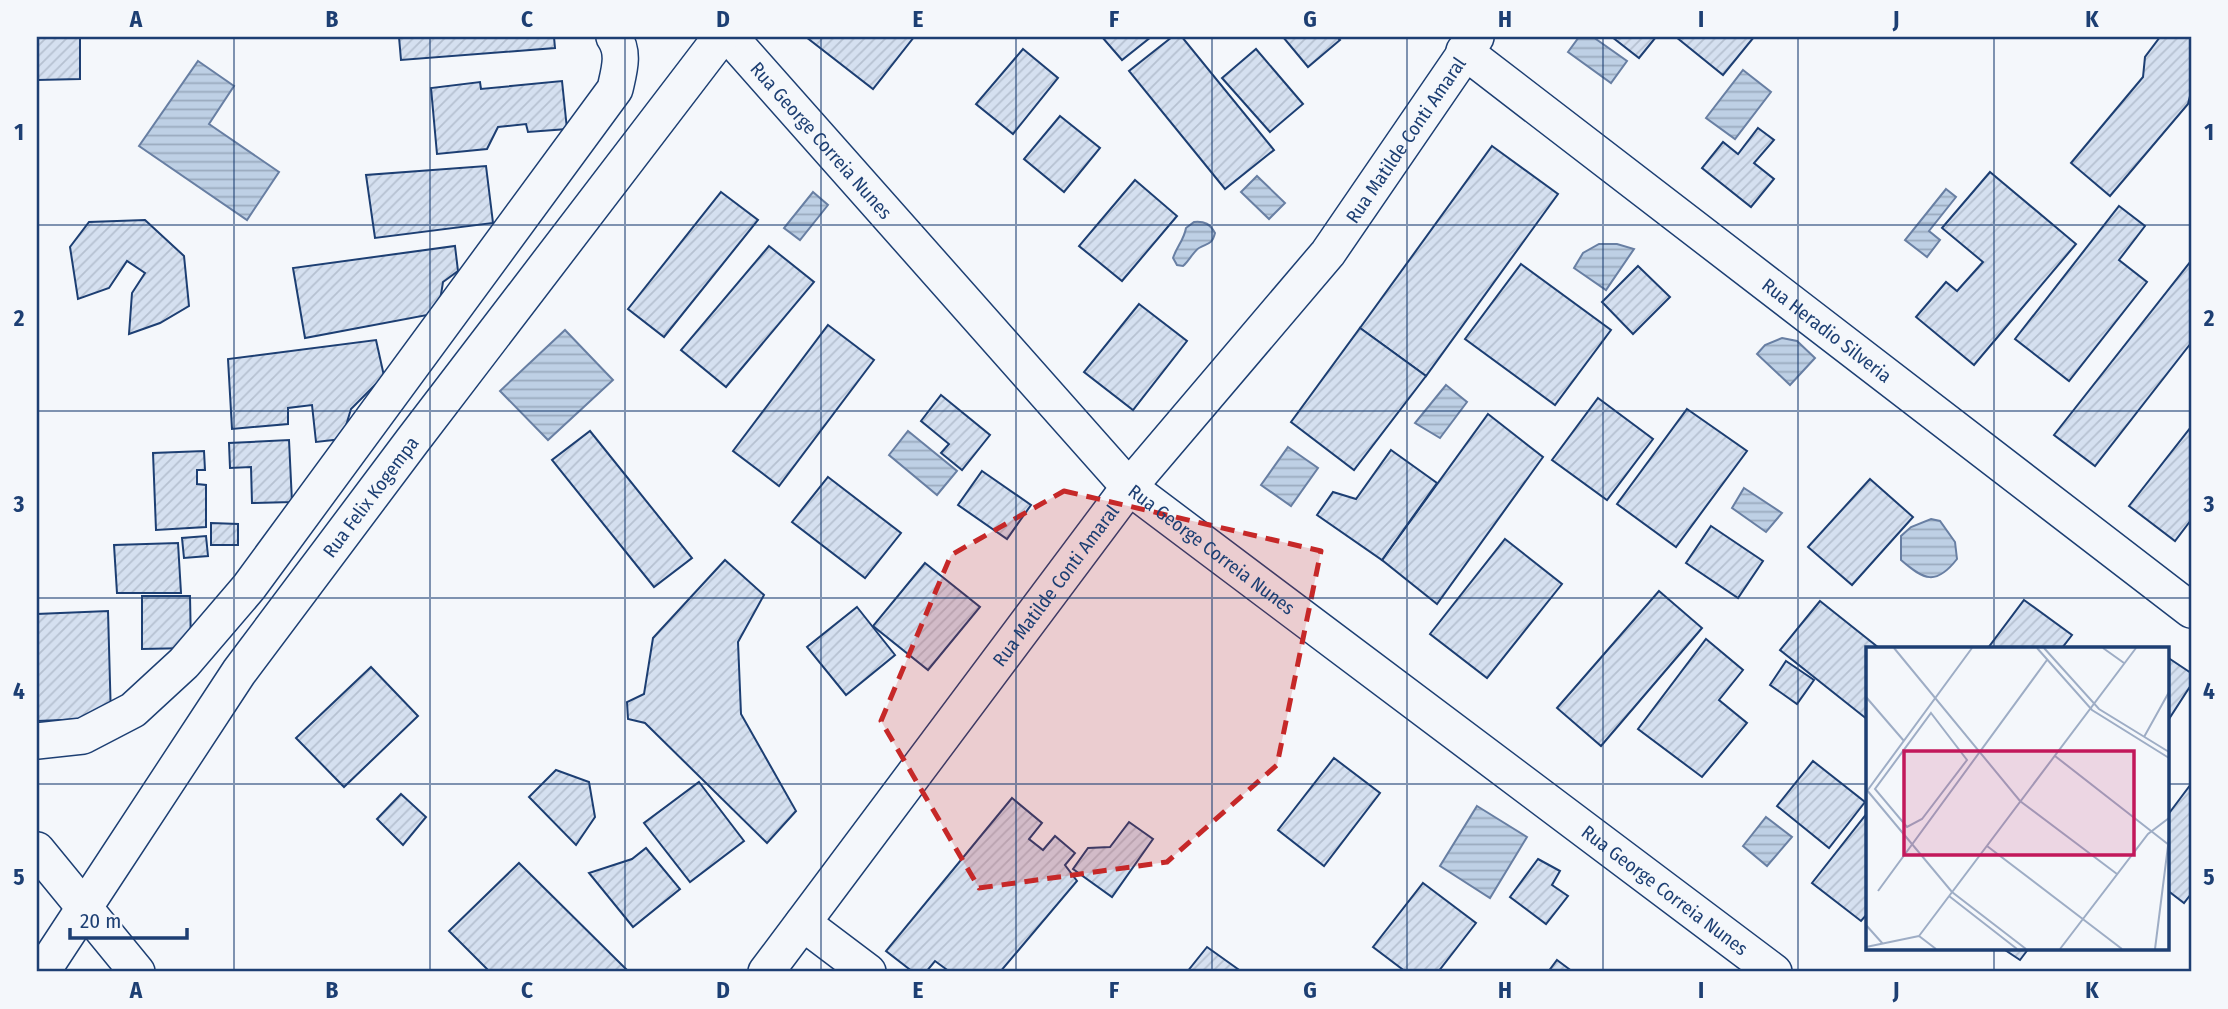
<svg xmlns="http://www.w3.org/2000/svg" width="2228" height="1009" viewBox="0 0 2228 1009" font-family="'Fira Sans Condensed',sans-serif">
<defs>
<pattern id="water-rules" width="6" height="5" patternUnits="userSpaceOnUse" patternTransform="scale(1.75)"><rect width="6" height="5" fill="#bed0e5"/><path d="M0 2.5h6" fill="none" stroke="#9aaabe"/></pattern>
<pattern id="building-hatch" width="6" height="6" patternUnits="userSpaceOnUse" patternTransform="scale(1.75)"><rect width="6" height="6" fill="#d5e0f0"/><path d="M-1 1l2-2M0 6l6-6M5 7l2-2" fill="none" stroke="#b6c1d1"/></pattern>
</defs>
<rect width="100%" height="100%" fill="#f4f7fb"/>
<g fill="url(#water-rules)" stroke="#687fa3" stroke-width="2">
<path d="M 1579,37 L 1593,37 L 1627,61 L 1611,83 L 1568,52 Z"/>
<path d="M 198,61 L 234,86 L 209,124 L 279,172 L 247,220 L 139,146 Z"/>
<path d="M 1743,70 L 1771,92 L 1735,139 L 1706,118 Z"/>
<path d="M 1257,176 L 1285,203 L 1269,219 L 1241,192 Z"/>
<path d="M 1946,189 L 1956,197 L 1929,231 L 1940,240 L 1927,257 L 1905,240 Z"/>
<path d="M 813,192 L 828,205 L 800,240 L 784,228 Z"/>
<path d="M 1194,222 C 1205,221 1210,224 1215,233 C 1212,245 1208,243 1199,248 C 1193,252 1189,261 1183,266 L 1177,265 L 1173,258 C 1177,246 1184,240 1186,228 Z"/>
<path d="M 1599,244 L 1617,244 L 1634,249 L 1606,290 L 1574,268 L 1583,253 Z"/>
<path d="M 565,330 L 613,380 L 548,440 L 500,391 Z"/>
<path d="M 1782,338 L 1797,341 L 1815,358 L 1790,385 L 1757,354 L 1765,345 Z"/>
<path d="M 1446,385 L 1467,402 L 1440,438 L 1415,423 Z"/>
<path d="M 908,431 L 957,471 L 937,495 L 889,455 Z"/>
<path d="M 1288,447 L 1318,468 L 1291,506 L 1261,485 Z"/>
<path d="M 1744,488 L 1782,513 L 1766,532 L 1732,508 Z"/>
<path d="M 1931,519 L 1940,521 L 1955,542 L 1957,559 C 1936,586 1924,580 1901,560 L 1901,536 L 1911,527 Z"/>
<path d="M 1477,806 L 1527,837 L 1490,898 L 1440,866 Z"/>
<path d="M 1766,817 L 1792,837 L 1767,866 L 1743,846 Z"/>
</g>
<g fill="url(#building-hatch)" stroke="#1d3f73" stroke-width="2">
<path d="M 37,37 L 80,37 L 80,79 L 37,80 Z"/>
<path d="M 399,37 L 554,37 L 555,48 L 401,60 Z"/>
<path d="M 806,37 L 914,37 L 873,89 Z"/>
<path d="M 1102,37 L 1151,37 L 1122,60 Z"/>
<path d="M 1172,37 L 1182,37 L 1274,150 L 1225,189 L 1129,71 Z"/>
<path d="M 1283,37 L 1337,37 L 1340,40 L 1308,67 Z"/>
<path d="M 1612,37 L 1656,37 L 1639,58 Z"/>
<path d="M 1676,37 L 1754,37 L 1723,75 Z"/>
<path d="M 2160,37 L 2191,37 L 2191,92 L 2188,104 L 2110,196 L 2071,163 L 2143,77 L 2145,57 Z"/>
<path d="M 1023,49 L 1058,78 L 1013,134 L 976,104 Z"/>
<path d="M 1256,49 L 1303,104 L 1270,132 L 1222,78 Z"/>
<path d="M 562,81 L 567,129 L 528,132 L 526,124 L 498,127 L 487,149 L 437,154 L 431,88 L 480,82 L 481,89 Z"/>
<path d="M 1060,116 L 1100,148 L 1064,192 L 1024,159 Z"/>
<path d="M 1758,128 L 1774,140 L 1754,163 L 1774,179 L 1751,207 L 1702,168 L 1723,142 L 1738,154 Z"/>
<path d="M 1492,146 L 1558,194 L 1426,376 L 1360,328 Z"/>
<path d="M 486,166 L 493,223 L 375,238 L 366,175 Z"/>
<path d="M 1990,172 L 2076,244 L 1974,365 L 1916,317 L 1946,282 L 1957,291 L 1983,262 L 1942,228 Z"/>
<path d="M 1135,180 L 1177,216 L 1122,281 L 1079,246 Z"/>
<path d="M 721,192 L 758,220 L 664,337 L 628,309 Z"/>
<path d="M 2119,206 L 2145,226 L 2119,260 L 2147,282 L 2069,381 L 2015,339 Z"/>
<path d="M 145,220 L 184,256 L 189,306 L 160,323 L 129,334 L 132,293 L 145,273 L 127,261 L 109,288 L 78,299 L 70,247 L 89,222 Z"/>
<path d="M 455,246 L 458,271 L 443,282 L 438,313 L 305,338 L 293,268 Z"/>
<path d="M 769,246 L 814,282 L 726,387 L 681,350 Z"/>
<path d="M 2191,261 L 2191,343 L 2095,466 L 2054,435 Z"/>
<path d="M 1521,264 L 1611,330 L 1555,405 L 1465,339 Z"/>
<path d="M 1638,266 L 1670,297 L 1633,334 L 1602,302 Z"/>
<path d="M 1139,304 L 1187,341 L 1133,410 L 1084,372 Z"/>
<path d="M 828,325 L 874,360 L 779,486 L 733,451 Z"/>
<path d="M 1360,328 L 1426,376 L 1354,470 L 1291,422 Z"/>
<path d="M 376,340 L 384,376 L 351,409 L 342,439 L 316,442 L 312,405 L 288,408 L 288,424 L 232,429 L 228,359 Z"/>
<path d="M 941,395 L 990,435 L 962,470 L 941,453 L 949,444 L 921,421 Z"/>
<path d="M 1598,398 L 1653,439 L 1607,500 L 1552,460 Z"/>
<path d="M 1687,409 L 1747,451 L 1676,547 L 1617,504 Z"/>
<path d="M 1488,414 L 1543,457 L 1437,604 L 1382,560 Z"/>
<path d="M 2191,427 L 2191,520 L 2175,541 L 2129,506 Z"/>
<path d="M 590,431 L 692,558 L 654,587 L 552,460 Z"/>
<path d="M 289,440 L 292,502 L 252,503 L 251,467 L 230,468 L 229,443 Z"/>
<path d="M 1391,450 L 1437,483 L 1382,560 L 1317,515 L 1333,492 L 1356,499 Z"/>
<path d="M 204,451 L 205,470 L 197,470 L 197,484 L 206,485 L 206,527 L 156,530 L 153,453 Z"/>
<path d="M 982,471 L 1031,505 L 1007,539 L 958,505 Z"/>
<path d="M 828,477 L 901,533 L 865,578 L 792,522 Z"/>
<path d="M 1870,479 L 1913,517 L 1852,585 L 1808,547 Z"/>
<path d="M 211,523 L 238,524 L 238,545 L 211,545 Z"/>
<path d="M 1711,526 L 1763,561 L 1738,598 L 1686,563 Z"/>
<path d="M 206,536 L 208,556 L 184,558 L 182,538 Z"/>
<path d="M 1505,539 L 1562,584 L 1487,678 L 1430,634 Z"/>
<path d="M 178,543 L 181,593 L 117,593 L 114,545 Z"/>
<path d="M 725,560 L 764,595 L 738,642 L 741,714 L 796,811 L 767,843 L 645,723 L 628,719 L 627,702 L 644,694 L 653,638 Z"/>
<path d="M 925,563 L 980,607 L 928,670 L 873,626 Z"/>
<path d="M 1659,591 L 1702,628 L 1601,746 L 1557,708 Z"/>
<path d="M 142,596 L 190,596 L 191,648 L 142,649 Z"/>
<path d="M 2024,600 L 2072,635 L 2062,648 L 1988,648 Z"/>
<path d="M 1820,601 L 1879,648 L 1868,648 L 1868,720 L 1780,650 Z"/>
<path d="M 857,607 L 895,655 L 846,695 L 807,647 Z"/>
<path d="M 108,611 L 111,718 L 37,721 L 37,614 Z"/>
<path d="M 1706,639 L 1743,670 L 1719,700 L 1747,723 L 1702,777 L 1638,729 Z"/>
<path d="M 2167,657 L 2191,673 L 2191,685 L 2167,722 Z"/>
<path d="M 1786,661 L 1814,680 L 1797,704 L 1770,685 Z"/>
<path d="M 371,667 L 418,716 L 344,787 L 296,738 Z"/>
<path d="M 1334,758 L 1380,793 L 1324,866 L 1278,830 Z"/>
<path d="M 1813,761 L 1865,802 L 1829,848 L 1777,806 Z"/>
<path d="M 556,770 L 589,782 L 595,817 L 576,845 L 529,797 Z"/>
<path d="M 699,782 L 744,841 L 690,882 L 644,823 Z"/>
<path d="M 2191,784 L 2191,894 L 2184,903 L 2167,890 L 2167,816 Z"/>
<path d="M 401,794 L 426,817 L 403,845 L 377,819 Z"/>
<path d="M 1012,798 L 1042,823 L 1029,839 L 1043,850 L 1055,836 L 1075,853 L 1065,865 L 1077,881 L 1000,972 L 950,972 L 935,961 L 926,972 L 913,972 L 886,951 Z"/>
<path d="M 1868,812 L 1868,913 L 1861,921 L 1812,883 Z"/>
<path d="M 1129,822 L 1153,839 L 1112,897 L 1073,869 L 1088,848 L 1110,847 Z"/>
<path d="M 646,848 L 680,889 L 633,927 L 589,873 L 632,859 Z"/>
<path d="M 1538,859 L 1560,871 L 1552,885 L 1568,896 L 1546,924 L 1510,897 Z"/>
<path d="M 519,863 L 629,972 L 490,972 L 449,931 Z"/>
<path d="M 1423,883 L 1476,923 L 1438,972 L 1406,972 L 1373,947 Z"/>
<path d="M 1207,947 L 1242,972 L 1187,972 Z"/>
<path d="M 2002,948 L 2029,948 L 2020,960 Z"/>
<path d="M 1557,960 L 1573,972 L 1548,972 Z"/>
</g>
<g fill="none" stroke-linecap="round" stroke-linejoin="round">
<g stroke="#1d3f73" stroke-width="38">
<g id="street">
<path id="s1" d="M 730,37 L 1129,487 L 1774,972"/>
<path id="s2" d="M 1464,51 L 2191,610"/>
<path d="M 37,741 L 83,736 L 133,710 L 184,663 L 249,587 L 615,89 C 619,71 625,53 614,37"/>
<path d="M 37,850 L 137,972"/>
<path d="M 803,923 L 868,972"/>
<path id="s3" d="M 42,972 L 239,672 L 413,440 L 721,37"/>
<path id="s4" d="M 766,972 L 1129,487 L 1328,253 L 1476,37"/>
</g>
</g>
<use href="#street" stroke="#f4f7fb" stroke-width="35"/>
</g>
<path fill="#c62828" fill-opacity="0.2" stroke="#c62828" stroke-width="5" stroke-dasharray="14 9" stroke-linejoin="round" d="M 1064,491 L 1321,551 L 1277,765 L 1167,862 L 979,888 L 881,721 L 951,555 Z"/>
<path fill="none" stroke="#1d3f73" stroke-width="2" stroke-opacity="0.55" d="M 234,37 L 234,972M 430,37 L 430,972M 625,37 L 625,972M 821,37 L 821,972M 1016,37 L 1016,972M 1212,37 L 1212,972M 1407,37 L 1407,972M 1603,37 L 1603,972M 1798,37 L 1798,972M 1994,37 L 1994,648M 37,225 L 2191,225M 37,411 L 2191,411M 37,598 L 2191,598M 37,784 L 1868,784M 2167,784 L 2191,784M 1994,948 L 1994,972"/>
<g text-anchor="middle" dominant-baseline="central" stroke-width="5" stroke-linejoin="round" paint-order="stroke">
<g font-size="19" fill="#1d3f73" stroke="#f4f7fb">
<text stroke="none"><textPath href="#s1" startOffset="138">Rua George Correia Nunes</textPath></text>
<text stroke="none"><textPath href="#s4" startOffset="1050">Rua Matilde Conti Amaral</textPath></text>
<text stroke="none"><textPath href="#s2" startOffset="458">Rua Heradio Silveria</textPath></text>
<text stroke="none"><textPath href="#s3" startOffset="578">Rua Felix Kogempa</textPath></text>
<text stroke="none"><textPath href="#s1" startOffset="705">Rua George Correia Nunes</textPath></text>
<text stroke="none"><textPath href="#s4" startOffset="483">Rua Matilde Conti Amaral</textPath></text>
<text stroke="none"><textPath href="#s1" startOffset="1272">Rua George Correia Nunes</textPath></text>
</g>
</g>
<g transform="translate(1866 647)">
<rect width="303" height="303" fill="#f4f7fb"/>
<path fill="none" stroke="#9eadc5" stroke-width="2" d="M 28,1 L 154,154 L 251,227M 171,1 L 226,63 L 303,111M 178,1 L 233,62 L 303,105M 237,1 L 258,16M 0,50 L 38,94M 65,66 L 101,113 L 56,172 L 41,180 L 9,142 ZM 278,90 L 303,45M 189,109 L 303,198M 0,142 L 86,245 L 160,302M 1,144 L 106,1M 121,199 L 256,302M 12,244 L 181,13M 83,249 L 151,302M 0,278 L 17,297M 53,289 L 270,1M 53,289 L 70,302M 0,300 L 53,289M 194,302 L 282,187 L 303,171M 289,302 L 303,191"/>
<path fill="#c2185b" fill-opacity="0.15" stroke="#c2185b" stroke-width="3.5" d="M 38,104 L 268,104 L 268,208 L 38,208 Z"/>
<rect width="303" height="303" fill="none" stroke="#1d3f73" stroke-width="3.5"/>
</g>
<rect width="2228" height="1009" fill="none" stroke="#f4f7fb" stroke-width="77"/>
<path d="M70 928v10h117v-10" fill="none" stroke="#1d3f73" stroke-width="3.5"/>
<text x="80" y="928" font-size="21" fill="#1d3f73" stroke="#f4f7fb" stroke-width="5" paint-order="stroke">20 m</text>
<rect x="38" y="38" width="2152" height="932" fill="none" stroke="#1d3f73" stroke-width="2.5"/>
<g font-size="23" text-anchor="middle" font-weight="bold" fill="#1d3f73">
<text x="136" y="27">A</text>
<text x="332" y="27">B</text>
<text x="527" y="27">C</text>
<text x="723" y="27">D</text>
<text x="918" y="27">E</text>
<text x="1114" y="27">F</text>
<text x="1310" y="27">G</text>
<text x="1505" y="27">H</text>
<text x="1701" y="27">I</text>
<text x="1896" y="27">J</text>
<text x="2092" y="27">K</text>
<text x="19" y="140">1</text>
<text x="2209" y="140">1</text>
<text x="19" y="326">2</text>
<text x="2209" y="326">2</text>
<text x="19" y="512">3</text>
<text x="2209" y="512">3</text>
<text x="19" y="699">4</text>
<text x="2209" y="699">4</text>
<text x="19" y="885">5</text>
<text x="2209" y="885">5</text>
<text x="136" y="998">A</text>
<text x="332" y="998">B</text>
<text x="527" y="998">C</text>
<text x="723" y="998">D</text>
<text x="918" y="998">E</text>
<text x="1114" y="998">F</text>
<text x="1310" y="998">G</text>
<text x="1505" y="998">H</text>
<text x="1701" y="998">I</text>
<text x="1896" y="998">J</text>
<text x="2092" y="998">K</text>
</g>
</svg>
